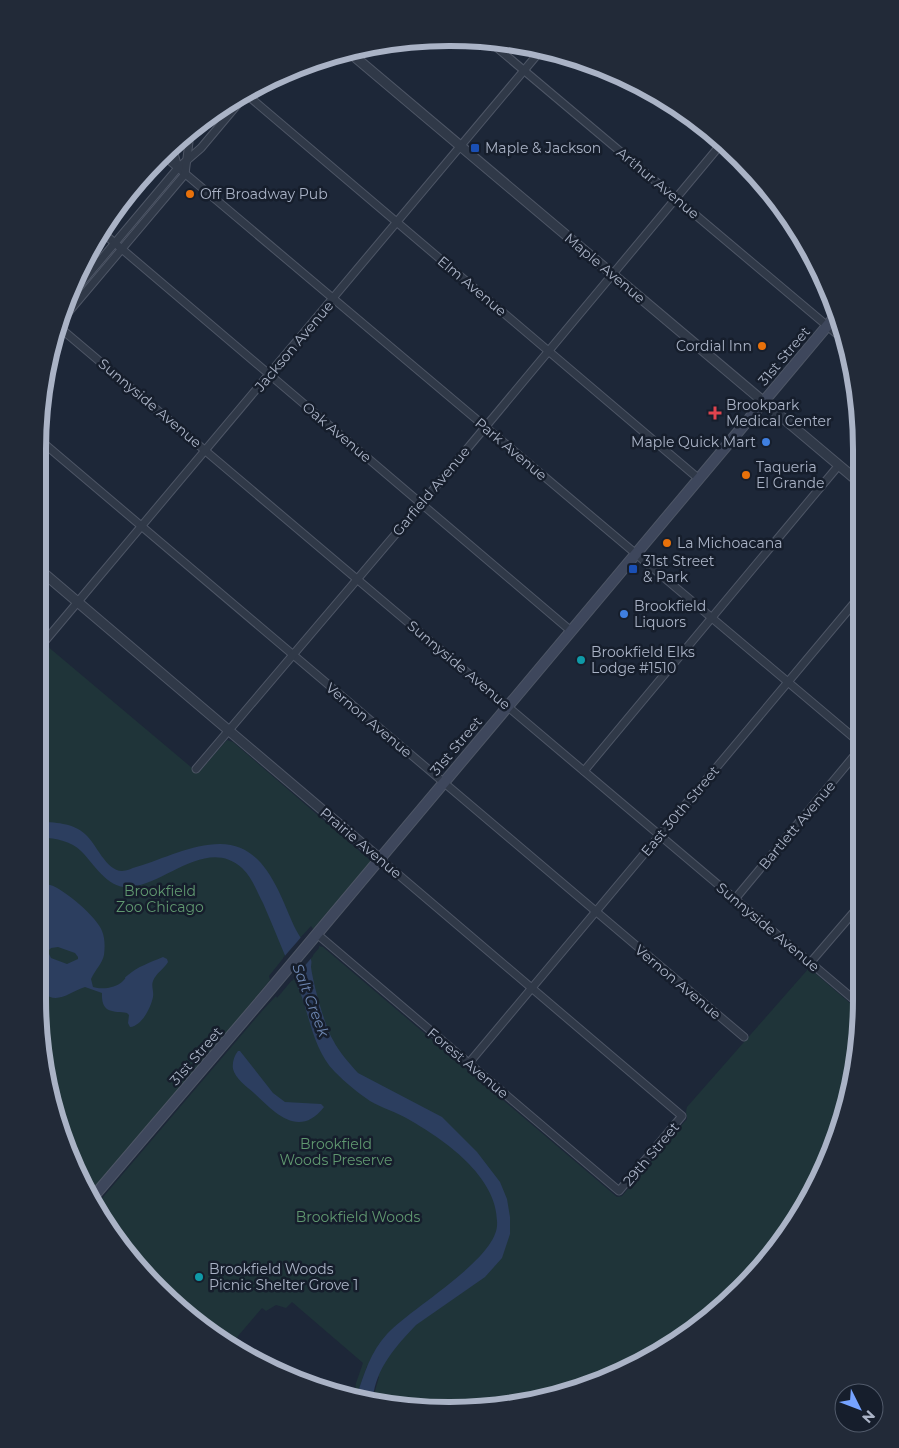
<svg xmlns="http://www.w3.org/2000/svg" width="899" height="1448" viewBox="0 0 899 1448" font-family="Montserrat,sans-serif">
<rect width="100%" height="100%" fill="#1d2738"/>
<g fill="#1f3439">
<path d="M 40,640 L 198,773 L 227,740 L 233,742 L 371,861 L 313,929 L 311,926 L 301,937 L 281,943 L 285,956 L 269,976 L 270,980 L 180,1089 L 92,1191 L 59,1131 L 38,998 Z"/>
<path d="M 319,946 L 323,947 L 617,1197 L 622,1196 L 687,1119 L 686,1111 L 687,1107 L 809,968 L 858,1010 L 858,1052 L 830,1156 L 777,1249 L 679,1341 L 582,1389 L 449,1410 L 373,1398 L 379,1377 L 367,1366 L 357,1395 L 354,1395 L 356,1383 L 363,1363 L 292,1302 L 286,1308 L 276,1305 L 266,1311 L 262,1308 L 232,1343 L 199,1326 L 122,1249 L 98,1203 L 262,1011 L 276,996 L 277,998 L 319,948 Z"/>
</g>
<g fill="#2c3e5f" fill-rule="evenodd">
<path d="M 39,822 C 54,822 73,823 85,834 C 96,843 106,871 122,871 C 127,871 132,868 136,867 C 164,859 191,844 220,844 C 265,844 279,893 294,926 C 299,937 309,947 311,960 C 312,962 311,965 311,967 C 313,983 325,1027 333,1040 C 339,1052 349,1063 358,1073 L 442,1117 L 477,1152 L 500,1182 L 507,1199 L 510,1217 L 510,1234 L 502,1258 L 485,1277 L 416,1325 C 396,1346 376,1368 373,1398 L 357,1395 C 364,1374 371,1351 387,1334 C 411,1308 494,1261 497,1226 C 500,1178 445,1140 408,1119 C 396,1112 382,1108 370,1101 C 358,1093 345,1082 335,1072 C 314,1051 310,1018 300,992 C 288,963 276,933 263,903 C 257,892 252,877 242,868 C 207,837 167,883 131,887 C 108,890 95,865 81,851 C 71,841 52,837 38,838 Z"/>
<path d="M 38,884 C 42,885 46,884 50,885 C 63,888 98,918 102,931 C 105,938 105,947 104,955 C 102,964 95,970 91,979 L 93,987 C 102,990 116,988 123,981 C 128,976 122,980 128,975 C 137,967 151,962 163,957 L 167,959 L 168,962 C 164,969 156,973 153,981 C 151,986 154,991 153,997 C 151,1007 142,1026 130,1027 L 128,1023 L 129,1015 L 127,1013 C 113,1011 101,1014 102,993 L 85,987 C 69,992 58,1005 43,993 L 41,978 L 38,971 L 38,920 L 45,922 L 48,920 L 38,912 ZM 58,947 L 75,953 L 78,957 L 78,959 L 67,964 L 51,958 L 49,954 L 49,950 L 51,948 Z"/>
<path d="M 238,1051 L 240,1051 L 273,1093 L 285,1102 L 321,1104 L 324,1107 C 299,1139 275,1113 254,1093 C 247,1087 235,1078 233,1069 C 232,1063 234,1056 238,1051 Z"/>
</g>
<path fill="#1d2738" d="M 303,935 L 313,956 L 292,981 L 283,958 Z"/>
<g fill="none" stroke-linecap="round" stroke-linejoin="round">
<g stroke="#4e5666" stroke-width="9">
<g id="minor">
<path d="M 489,41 L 844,340"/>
<path d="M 246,94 L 699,479"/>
<path d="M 172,146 L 178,168"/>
<path d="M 163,155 L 859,742"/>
<path d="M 103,233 L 571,631"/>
<path d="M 66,301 L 178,168 L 201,148 L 248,92"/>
<path d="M 61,321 L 185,174 L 189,142 L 188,133"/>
<path d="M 59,327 L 858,1003"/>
<path d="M 41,441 L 744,1037"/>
<path d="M 45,641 L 542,49"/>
<path d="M 196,769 L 422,503 L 722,143"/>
<path d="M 584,771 L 839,465"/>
<path d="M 735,899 L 859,750"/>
<path d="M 317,934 L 619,1191 L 677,1122 L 682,1116 L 380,859"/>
<path d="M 810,963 L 859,906"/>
<path d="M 469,1063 L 860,596"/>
</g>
</g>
<g stroke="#4e5666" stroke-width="11">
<g id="tertiary">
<path d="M 349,52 L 860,483"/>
<path d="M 40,570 L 380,859"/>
</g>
</g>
<g stroke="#4e5666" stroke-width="12">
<path id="secondary" d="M 94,1196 L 269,991 L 838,313"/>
</g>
<use href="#minor" stroke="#303948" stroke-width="7"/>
<use href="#tertiary" stroke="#303948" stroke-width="9"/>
<use href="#secondary" stroke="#3e475c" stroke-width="10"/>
</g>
<g fill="#1a4fb4" stroke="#161e2c" stroke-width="2">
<rect x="470" y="143" width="10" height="10" rx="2.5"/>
<rect x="628" y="564" width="10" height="10" rx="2.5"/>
</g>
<g fill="#e8710a" stroke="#161e2c" stroke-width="2">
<circle cx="190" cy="194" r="5"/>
<circle cx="762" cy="346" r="5"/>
<circle cx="746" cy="475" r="5"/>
<circle cx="667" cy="543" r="5"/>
</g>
<path fill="#e0444e" stroke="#161e2c" stroke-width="2" d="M712.5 405.5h5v5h5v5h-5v5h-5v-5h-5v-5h5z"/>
<g fill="#3f7fe0" stroke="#161e2c" stroke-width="2">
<circle cx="766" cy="442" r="5"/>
<circle cx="624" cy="614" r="5"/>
</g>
<g fill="#0f9aa8" stroke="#161e2c" stroke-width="2">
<circle cx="581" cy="660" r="5"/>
<circle cx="199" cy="1277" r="5"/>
</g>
<g text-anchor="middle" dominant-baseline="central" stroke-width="5" stroke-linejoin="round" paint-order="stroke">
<g font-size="14" fill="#aab3c6" stroke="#161e2c" text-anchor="start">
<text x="485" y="148">Maple &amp; Jackson</text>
<text x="200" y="194">Off Broadway Pub</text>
<text x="752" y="346" text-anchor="end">Cordial Inn</text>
<text x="726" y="405">Brookpark<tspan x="726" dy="16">Medical Center</tspan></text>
<text x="756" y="442" text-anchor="end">Maple Quick Mart</text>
<text x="756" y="467">Taqueria<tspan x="756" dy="16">El Grande</tspan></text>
<text x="677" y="543">La Michoacana</text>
<text x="643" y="561">31st Street<tspan x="643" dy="16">&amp; Park</tspan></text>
<text x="634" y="606">Brookfield<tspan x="634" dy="16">Liquors</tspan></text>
<text x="591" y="652">Brookfield Elks<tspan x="591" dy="16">Lodge #1510</tspan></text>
<text x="209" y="1269">Brookfield Woods<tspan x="209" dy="16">Picnic Shelter Grove 1</tspan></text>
</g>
<g font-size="14" fill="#aab3c6" stroke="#161e2c">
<text transform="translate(658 183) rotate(40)">Arthur Avenue</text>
<text transform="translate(605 268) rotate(40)">Maple Avenue</text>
<text transform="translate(472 286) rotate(40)">Elm Avenue</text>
<text transform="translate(294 346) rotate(-50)">Jackson Avenue</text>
<text transform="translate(784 356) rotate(-50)">31st Street</text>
<text transform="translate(150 403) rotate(40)">Sunnyside Avenue</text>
<text transform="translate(337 432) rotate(40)">Oak Avenue</text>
<text transform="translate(511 449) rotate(40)">Park Avenue</text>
<text transform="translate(431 491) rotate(-50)">Garfield Avenue</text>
<text transform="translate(459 665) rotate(40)">Sunnyside Avenue</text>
<text transform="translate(369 720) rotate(40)">Vernon Avenue</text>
<text transform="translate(456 746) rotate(-50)">31st Street</text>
<text transform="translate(680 811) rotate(-50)">East 30th Street</text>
<text transform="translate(797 825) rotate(-50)">Bartlett Avenue</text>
<text transform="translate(361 843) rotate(40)">Prairie Avenue</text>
<text transform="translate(768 927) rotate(40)">Sunnyside Avenue</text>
<text transform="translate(678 982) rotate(40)">Vernon Avenue</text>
<text transform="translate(196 1056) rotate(-49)">31st Street</text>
<text transform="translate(468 1063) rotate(40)">Forest Avenue</text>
<text transform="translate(651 1154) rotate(-50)">29th Street</text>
</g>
<g font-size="14" fill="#609870" stroke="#161e2c">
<text x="160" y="891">Brookfield<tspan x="160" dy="16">Zoo Chicago</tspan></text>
<text x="336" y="1144">Brookfield<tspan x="336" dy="16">Woods Preserve</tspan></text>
<text x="358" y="1217">Brookfield Woods</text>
</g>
<g font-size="15" font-style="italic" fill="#6e87b2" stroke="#161e2c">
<text transform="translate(311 1000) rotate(69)">Salt Creek</text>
</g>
</g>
<path d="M0 0H899V1448H0ZM449 46H450A403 403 0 0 1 853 449V999A403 403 0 0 1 450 1402H449A403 403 0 0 1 46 999V449A403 403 0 0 1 449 46Z" fill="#222a38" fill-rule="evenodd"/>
<path fill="none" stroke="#aab3c6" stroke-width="6" d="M449 46H450A403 403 0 0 1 853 449V999A403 403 0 0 1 450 1402H449A403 403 0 0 1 46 999V449A403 403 0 0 1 449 46Z"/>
<g transform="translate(859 1408) rotate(132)"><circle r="24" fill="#161e2c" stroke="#515a6a"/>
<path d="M0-4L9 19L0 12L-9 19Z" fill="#76a3ff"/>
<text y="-8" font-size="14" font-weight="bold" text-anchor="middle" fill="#aab3c6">N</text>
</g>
</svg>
